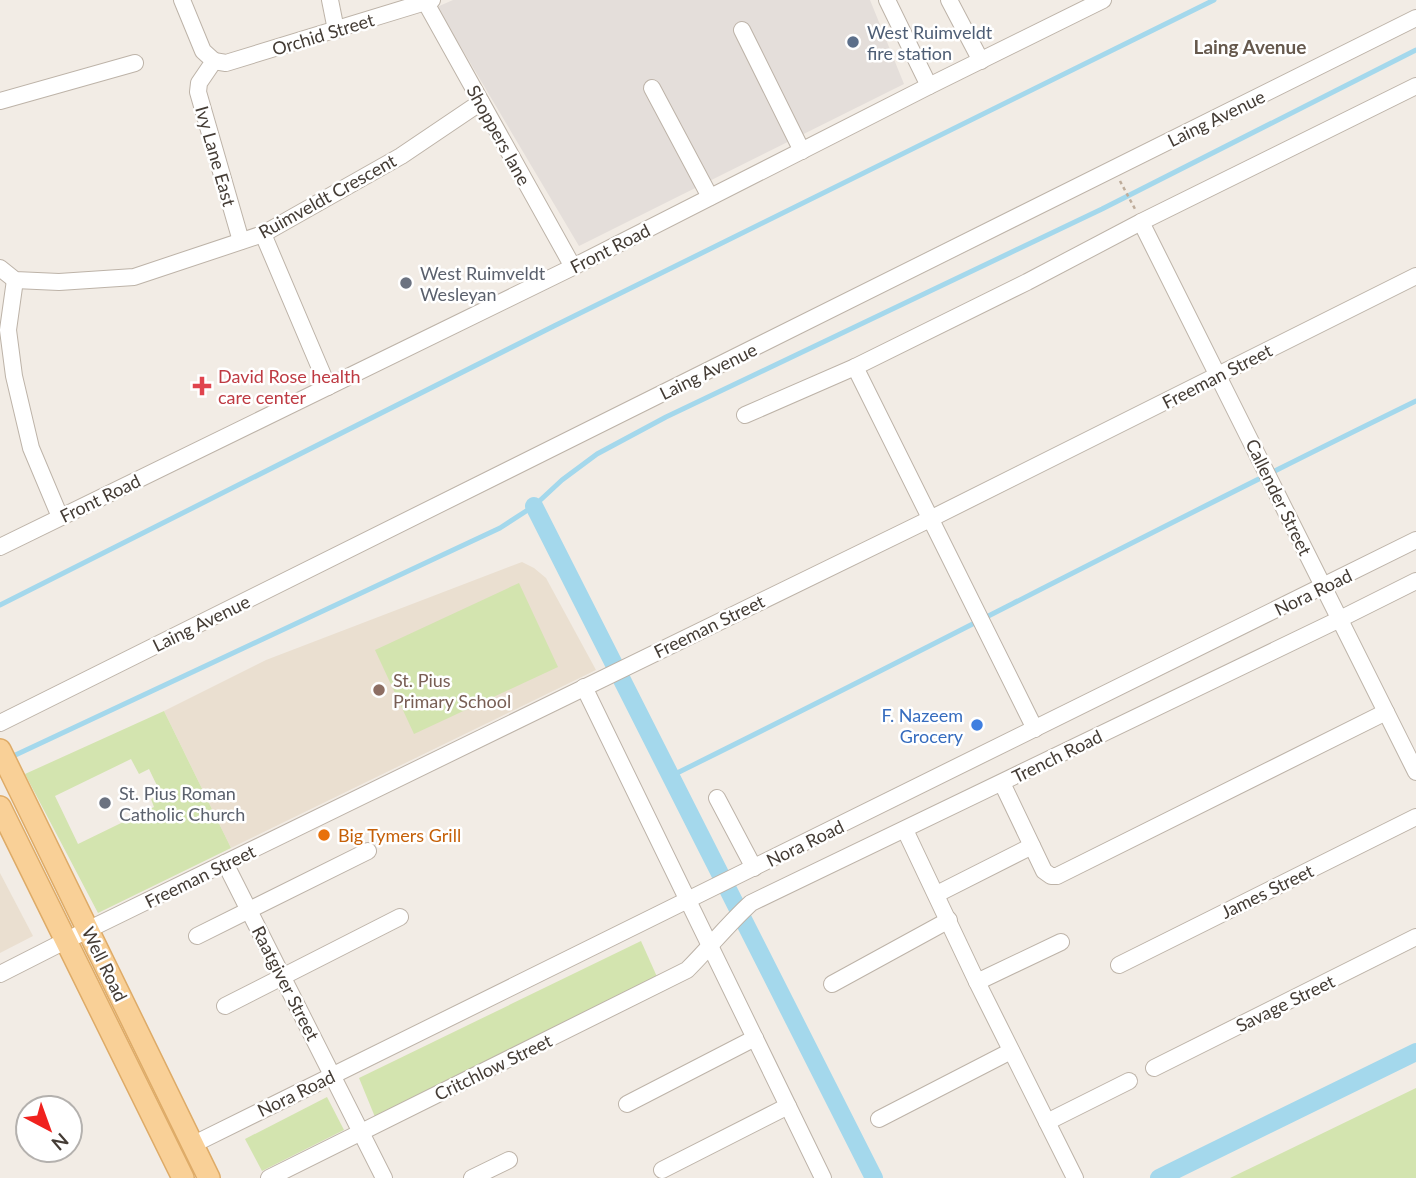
<svg xmlns="http://www.w3.org/2000/svg" width="1416" height="1178" viewBox="0 0 1416 1178" font-family="Lato,sans-serif">
<rect width="100%" height="100%" fill="#f2ece5"/>
<path fill="#e4deda" d="M 453,0 L 870,0 L 904,84 L 579,246 L 437,7 Z"/>
<g fill="#eadfd0">
<path d="M 522,562 L 534,568 L 546,578 L 596,670 L 231,848 L 164,711 L 266,660 Z"/>
<path d="M 0,873 L 33,936 L 0,953 Z"/>
</g>
<g fill="#d3e4af" fill-rule="evenodd">
<path d="M 519,583 L 558,667 L 414,734 L 375,650 Z"/>
<path d="M 164,711 L 231,848 L 98,913 L 25,774 ZM 131,759 L 139,774 L 149,769 L 161,794 L 151,799 L 154,807 L 78,844 L 55,796 Z"/>
<path d="M 641,941 L 658,979 L 375,1117 L 359,1078 Z"/>
<path d="M 1416,1088 L 1416,1178 L 1230,1178 Z"/>
<path d="M 327,1097 L 344,1130 L 262,1171 L 245,1139 Z"/>
</g>
<g fill="none" stroke-linecap="round" stroke-linejoin="round">
<g stroke="#a4d8ec" stroke-width="5">
<path d="M 0,605 L 554,326 L 1214,0"/>
<path d="M 9,758 L 500,528 L 534,506 L 562,480 L 597,454 L 666,417 L 1102,209 L 1416,50"/>
<path d="M 671,776 C 920,653 1166,523 1416,401"/>
</g>
<g stroke="#a4d8ec" stroke-width="18">
<path d="M 534,506 L 874,1178"/>
<path d="M 1159,1178 L 1416,1052"/>
</g>
<g stroke="#bdb3a8" stroke-width="18">
<g id="minor">
<path d="M 182,0 L 203,51 L 214,61 L 199,83 L 198,92 L 241,241"/>
<path d="M 330,0 L 336,30"/>
<path d="M 887,0 L 929,86"/>
<path d="M 949,0 L 981,61"/>
<path d="M 426,3 L 573,267"/>
<path d="M 742,30 L 802,151"/>
<path d="M 214,61 L 226,63 L 432,0"/>
<path d="M 652,88 L 710,197"/>
<path d="M 0,101 L 135,63"/>
<path d="M 1141,222 L 1416,772"/>
<path d="M 263,234 L 328,387"/>
<path d="M 0,268 L 15,280 L 59,282 L 134,277 L 263,234 L 401,156 L 481,102"/>
<path d="M 15,280 L 8,330 L 14,376 L 31,448 L 60,517"/>
<path d="M 855,367 L 1035,729"/>
<path d="M 745,415 L 855,367 L 1027,282 L 1141,222 L 1416,86"/>
<path d="M 0,547 L 573,267 L 929,86 L 1103,0"/>
<path d="M 584,687 L 823,1178"/>
<path d="M 0,723 L 1416,18"/>
<path d="M 1002,783 L 1044,871 L 1051,876 L 1057,876 L 1386,712"/>
<path d="M 717,798 L 754,868"/>
<path d="M 905,830 L 977,982 L 1075,1178"/>
<path d="M 225,863 L 384,1178"/>
<path d="M 937,894 L 1032,846"/>
<path d="M 197,936 L 368,851"/>
<path d="M 1119,965 L 1416,817"/>
<path d="M 0,974 L 65,941 L 930,519 L 1416,276"/>
<path d="M 977,982 L 1061,942"/>
<path d="M 832,984 L 949,920"/>
<path d="M 225,1006 L 400,917"/>
<path d="M 1154,1068 L 1416,937"/>
<path d="M 627,1104 L 755,1038"/>
<path d="M 879,1119 L 1011,1051"/>
<path d="M 1047,1122 L 1129,1081"/>
<path d="M 194,1144 L 1416,540"/>
<path d="M 662,1170 L 788,1106"/>
<path d="M 269,1178 L 687,970 C 709,948 728,924 751,903 L 1340,619 L 1416,581"/>
<path d="M 472,1178 L 509,1160"/>
</g>
</g>
<g stroke="#deab67" stroke-width="24">
<g id="major">
<path d="M 0,750 L 209,1178"/>
<path d="M 0,807 L 183,1178"/>
</g>
</g>
<path stroke="#beac9a" stroke-width="2.5" stroke-dasharray="3.5 3.5" stroke-linecap="butt" d="M 1120,181 L 1135,209"/>
<use href="#minor" stroke="#fff" stroke-width="16"/>
<use href="#major" stroke="#f9d097" stroke-width="21"/>
</g>
<circle fill="#5c6f8a" stroke="#fff" stroke-width="2.5" cx="853" cy="42" r="7"/>
<g fill="#6b7280" stroke="#fff" stroke-width="2.5">
<circle cx="406" cy="283" r="7"/>
<circle cx="105" cy="803" r="7"/>
</g>
<path fill="#e0444e" stroke="#fff" stroke-width="2.5" d="M198.5 375.5h7v7h7v7h-7v7h-7v-7h-7v-7h7z"/>
<circle fill="#8d6e63" stroke="#fff" stroke-width="2.5" cx="379" cy="690" r="7"/>
<circle fill="#3f7fe0" stroke="#fff" stroke-width="2.5" cx="977" cy="725" r="7"/>
<circle fill="#e8710a" stroke="#fff" stroke-width="2.5" cx="324" cy="835" r="7"/>
<g text-anchor="middle" dominant-baseline="central" stroke-width="5" stroke-linejoin="round" paint-order="stroke">
<g font-size="18" fill="#4e5e75" stroke="#fff" text-anchor="start">
<text x="867" y="32">West Ruimveldt<tspan x="867" dy="21">fire station</tspan></text>
</g>
<g font-size="18" fill="#443c35" stroke="#fff">
<text transform="translate(323 34) rotate(-17)">Orchid Street</text>
<text transform="translate(1216 118) rotate(-26)">Laing Avenue</text>
<text transform="translate(499 135) rotate(61)">Shoppers lane</text>
<text transform="translate(216 156) rotate(74)">Ivy Lane East</text>
<text transform="translate(327 196) rotate(-29)">Ruimveldt Crescent</text>
<text transform="translate(610 248) rotate(-27)">Front Road</text>
<text transform="translate(708 371) rotate(-26)">Laing Avenue</text>
<text transform="translate(1217 376) rotate(-27)">Freeman Street</text>
<text transform="translate(1279 497) rotate(64)">Callender Street</text>
<text transform="translate(100 498) rotate(-26)">Front Road</text>
<text transform="translate(1313 592) rotate(-26)">Nora Road</text>
<text transform="translate(201 623) rotate(-26)">Laing Avenue</text>
<text transform="translate(709 626) rotate(-26)">Freeman Street</text>
<text transform="translate(1057 756) rotate(-26)">Trench Road</text>
<text transform="translate(805 843) rotate(-26)">Nora Road</text>
<text transform="translate(200 876) rotate(-26)">Freeman Street</text>
<text transform="translate(1267 891) rotate(-26)">James Street</text>
<text transform="translate(105 964) rotate(64)">Well Road</text>
<text transform="translate(286 983) rotate(63)">Raatgiver Street</text>
<text transform="translate(1285 1003) rotate(-26)">Savage Street</text>
<text transform="translate(493 1067) rotate(-26)">Critchlow Street</text>
<text transform="translate(296 1093) rotate(-26)">Nora Road</text>
</g>
<g font-size="18" fill="#5b616d" stroke="#fff" text-anchor="start">
<text x="420" y="273">West Ruimveldt<tspan x="420" dy="21">Wesleyan</tspan></text>
<text x="119" y="793">St. Pius Roman<tspan x="119" dy="21">Catholic Church</tspan></text>
</g>
<g font-size="18" fill="#be3a42" stroke="#fff" text-anchor="start">
<text x="218" y="376">David Rose health<tspan x="218" dy="21">care center</tspan></text>
</g>
<g font-size="18" fill="#785e54" stroke="#fff" text-anchor="start">
<text x="393" y="680">St. Pius<tspan x="393" dy="21">Primary School</tspan></text>
</g>
<g font-size="18" fill="#366cbe" stroke="#fff" text-anchor="end">
<text x="963" y="715">F. Nazeem<tspan x="963" dy="21">Grocery</tspan></text>
</g>
<g font-size="18" fill="#c56008" stroke="#fff" text-anchor="start">
<text x="338" y="835">Big Tymers Grill</text>
</g>
<g font-size="19" font-weight="bold" fill="#66594d" stroke="#fff">
<text x="1250" y="46">Laing Avenue</text>
</g>
</g>
<g transform="translate(49 1129) rotate(139)"><circle r="33" fill="#ffffff" stroke="#b4b1ae" stroke-width="2"/>
<path d="M0-5L12 26L0 18L-12 26Z" fill="#f0221e"/>
<text y="-10" font-size="19" font-weight="bold" text-anchor="middle" fill="#443c35">N</text>
</g>
</svg>
